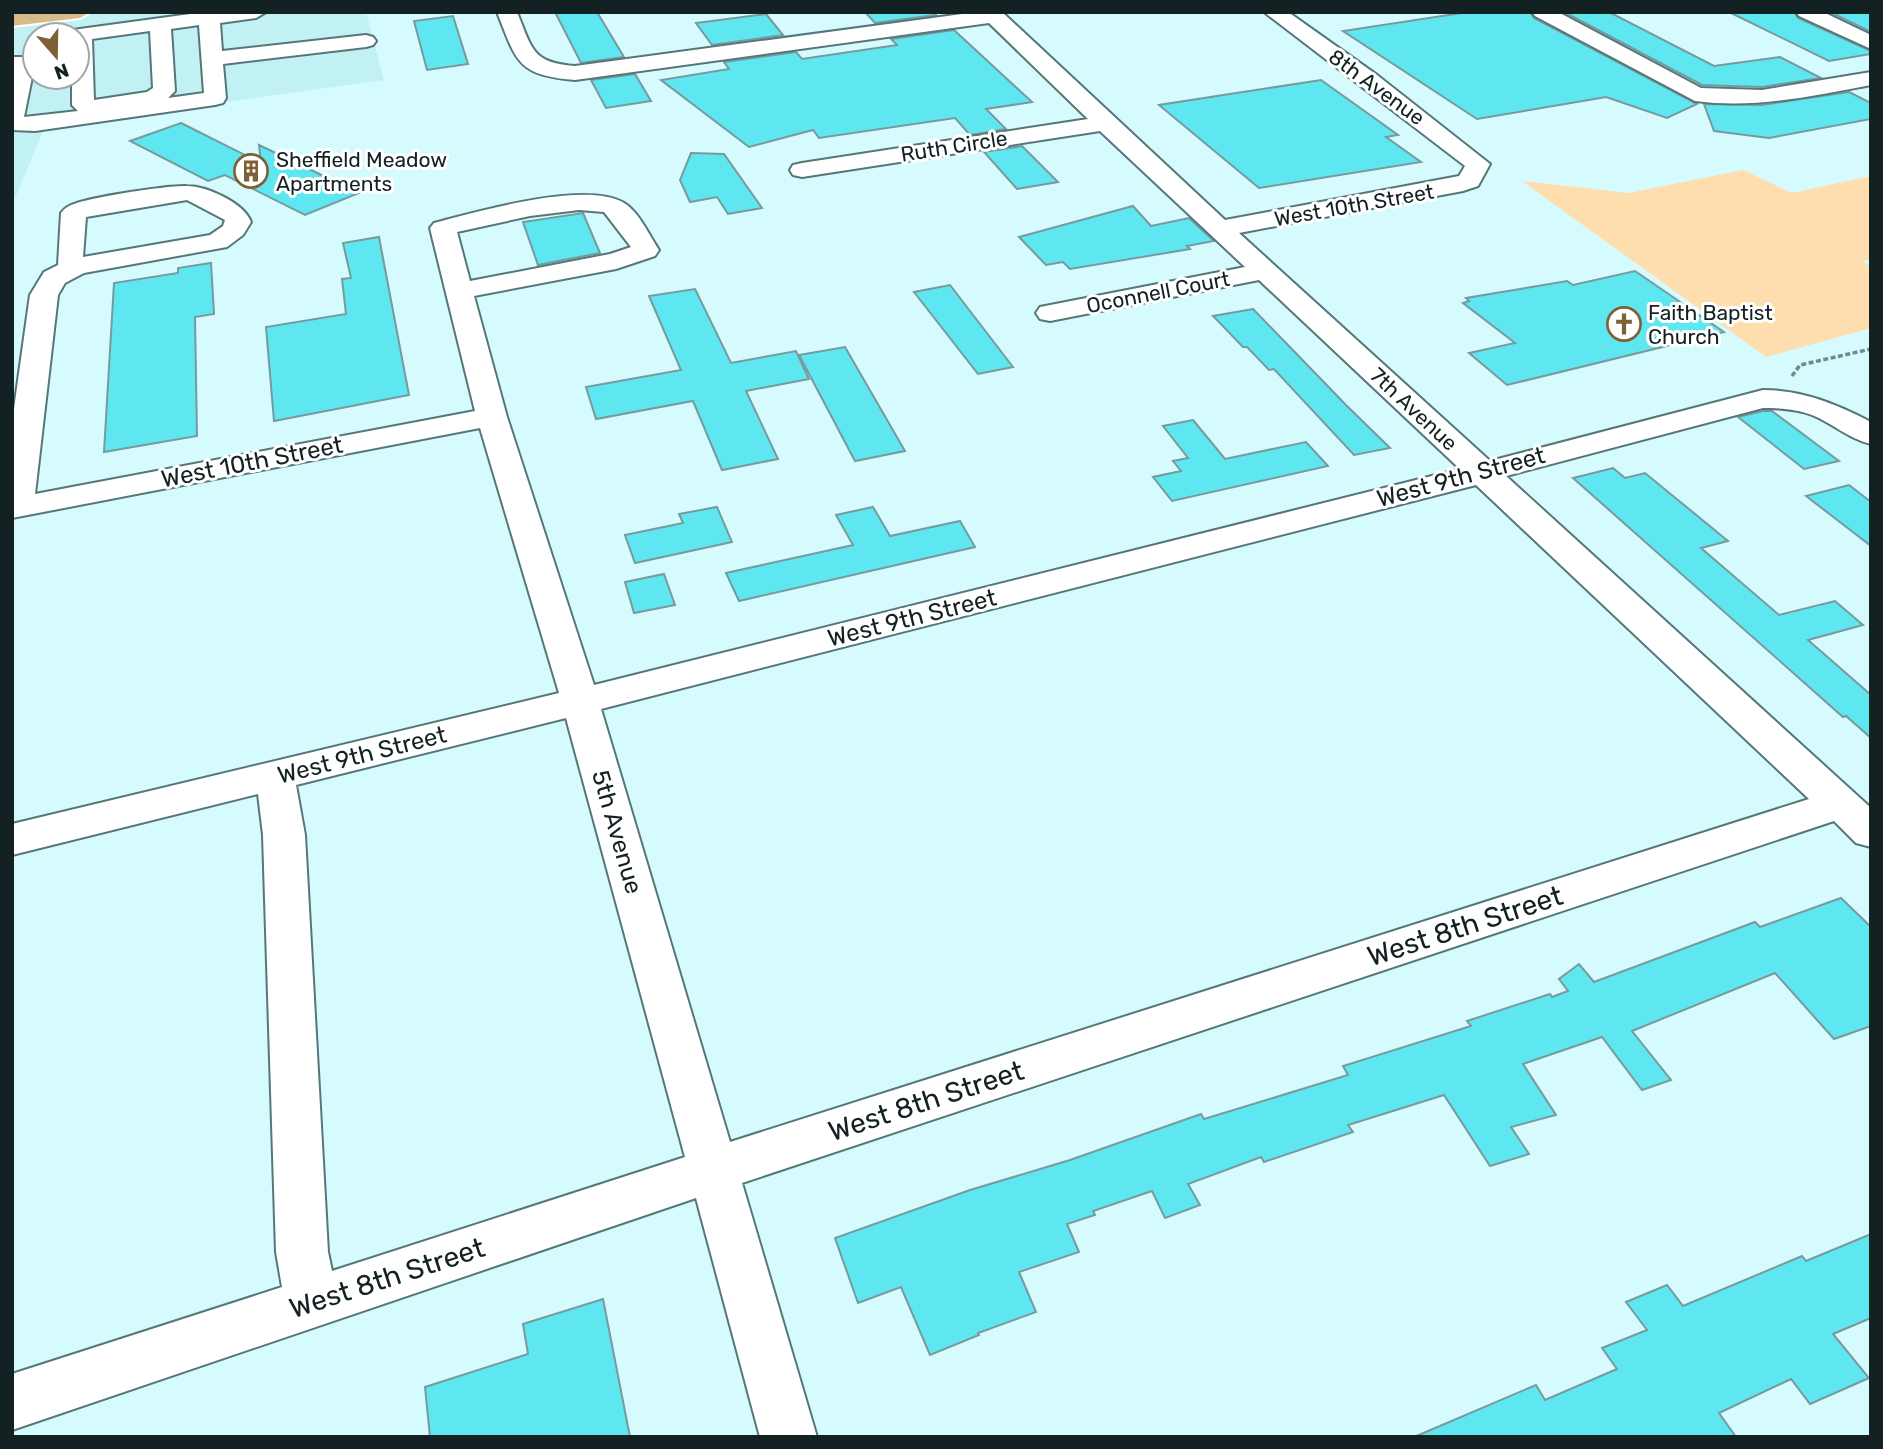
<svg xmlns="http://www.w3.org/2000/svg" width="1883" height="1449" viewBox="0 0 1883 1449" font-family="Rubik,sans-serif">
<rect width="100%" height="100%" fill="#d6fbfe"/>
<path fill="#c2f1f4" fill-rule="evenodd" d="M 12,12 L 366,12 L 384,80 L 45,127 L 12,205 ZM 35,35 L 77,35 L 77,77 L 35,77 Z"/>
<path fill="#fedeae" d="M 1743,170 L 1792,193 L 1871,176 L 1871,259 L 1862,261 L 1871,267 L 1871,328 L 1766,357 L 1522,181 L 1629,193 Z"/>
<g fill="#5fe7f1" stroke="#779a9c" stroke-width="2">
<path d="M 555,12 L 597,12 L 624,57 L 581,63 Z"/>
<path d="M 865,12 L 933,12 L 936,15 L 875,23 Z"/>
<path d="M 1468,12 L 1530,12 L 1534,18 L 1697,104 L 1667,118 L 1606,97 L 1477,119 L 1343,31 Z"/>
<path d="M 1564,12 L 1609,12 L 1714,66 L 1780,57 L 1821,78 L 1762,87 L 1702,85 Z"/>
<path d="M 1729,12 L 1794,12 L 1798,18 L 1871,51 L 1871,54 L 1829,61 Z"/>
<path d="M 1830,12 L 1871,12 L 1871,32 Z"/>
<path d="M 766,14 L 783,35 L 712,45 L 696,23 Z"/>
<path d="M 453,16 L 468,64 L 427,70 L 414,21 Z"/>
<path d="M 954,30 L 1032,102 L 986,109 L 1006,129 L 970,135 L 955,118 L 819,138 L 813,130 L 749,147 L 661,80 L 729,69 L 724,62 L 796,52 L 802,59 L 897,45 L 891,39 Z"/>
<path d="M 635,74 L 651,101 L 606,108 L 591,80 Z"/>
<path d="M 1321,80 L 1398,135 L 1386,137 L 1421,162 L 1259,188 L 1159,105 Z"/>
<path d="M 1849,92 L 1871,103 L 1871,119 L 1769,138 L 1714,131 L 1704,104 L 1762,105 Z"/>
<path d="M 181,123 L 261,163 L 259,145 L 359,193 L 305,215 L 225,175 L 208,181 L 130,141 Z"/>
<path d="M 1022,146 L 1058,182 L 1017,189 L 984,152 Z"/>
<path d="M 691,153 L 724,154 L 762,208 L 728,214 L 717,197 L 690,202 L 680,180 Z"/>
<path d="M 1133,206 L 1151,226 L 1189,218 L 1214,241 L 1187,246 L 1190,249 L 1070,269 L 1063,262 L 1046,265 L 1019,237 Z"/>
<path d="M 583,213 L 600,253 L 538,265 L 523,222 Z"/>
<path d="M 379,237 L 409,395 L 274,421 L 266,327 L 346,314 L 342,279 L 351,278 L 343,243 Z"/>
<path d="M 211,263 L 214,314 L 195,317 L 197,436 L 104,452 L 114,283 L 178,273 L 178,268 Z"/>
<path d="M 1635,271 L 1724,332 L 1507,385 L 1469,353 L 1515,343 L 1463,303 L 1469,301 L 1466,298 L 1567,281 L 1573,285 Z"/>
<path d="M 950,285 L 1013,367 L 978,374 L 914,292 Z"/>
<path d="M 695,289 L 731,363 L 796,351 L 809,379 L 746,391 L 778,459 L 722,470 L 693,401 L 596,419 L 586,387 L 681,370 L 649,296 Z"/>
<path d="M 1253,309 L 1346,405 L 1390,448 L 1354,455 L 1274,369 L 1269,370 L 1247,347 L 1243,347 L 1213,316 Z"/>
<path d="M 845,347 L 905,451 L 855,461 L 799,355 Z"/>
<path d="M 1763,411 L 1772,411 L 1839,461 L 1804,469 L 1738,417 Z"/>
<path d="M 1193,420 L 1225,459 L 1306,442 L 1328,466 L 1172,501 L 1153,477 L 1181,471 L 1173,461 L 1188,458 L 1163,426 Z"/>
<path d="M 1613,468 L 1625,478 L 1645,473 L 1728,541 L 1701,548 L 1779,615 L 1835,601 L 1863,625 L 1808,640 L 1871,695 L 1871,738 L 1846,716 L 1843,717 L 1573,478 Z"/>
<path d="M 1849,485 L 1871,502 L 1871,546 L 1806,496 Z"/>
<path d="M 717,507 L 732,542 L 635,563 L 625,535 L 683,523 L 679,514 Z"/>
<path d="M 873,507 L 890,536 L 960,521 L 975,547 L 739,601 L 726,573 L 853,545 L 836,515 Z"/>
<path d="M 664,574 L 675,605 L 634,613 L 625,582 Z"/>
<path d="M 1841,898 L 1871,927 L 1871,1026 L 1834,1039 L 1775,973 L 1632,1031 L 1671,1080 L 1642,1090 L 1602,1037 L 1523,1064 L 1556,1115 L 1511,1127 L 1529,1154 L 1490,1166 L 1444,1095 L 1348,1125 L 1353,1132 L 1264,1162 L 1261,1157 L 1188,1184 L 1200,1205 L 1165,1218 L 1152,1191 L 1093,1211 L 1095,1215 L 1067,1224 L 1079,1252 L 1019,1272 L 1036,1312 L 978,1333 L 979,1335 L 930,1355 L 901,1287 L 858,1303 L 835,1238 L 970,1190 L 1070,1160 L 1201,1114 L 1204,1119 L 1348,1075 L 1343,1066 L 1471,1026 L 1467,1021 L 1550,994 L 1552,997 L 1568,991 L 1559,979 L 1579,964 L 1594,982 L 1755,922 L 1760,927 Z"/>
<path d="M 1871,1234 L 1871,1318 L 1833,1334 L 1869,1378 L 1810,1404 L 1791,1379 L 1719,1413 L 1736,1437 L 1414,1437 L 1536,1385 L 1545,1400 L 1617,1369 L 1602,1348 L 1647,1330 L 1626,1302 L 1667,1285 L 1683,1306 L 1802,1256 L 1806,1261 Z"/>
<path d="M 603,1299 L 630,1437 L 430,1437 L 425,1387 L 528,1354 L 523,1324 Z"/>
</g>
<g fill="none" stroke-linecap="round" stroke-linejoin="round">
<g stroke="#557779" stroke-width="4">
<g id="minor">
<path d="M 205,12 L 266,12 L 256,18 L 220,23 L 222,51 L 366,35 L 373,37 L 376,41 L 373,45 L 366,47 L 223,64 L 226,98 L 223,103 L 215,105 L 35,131 L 12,130 L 12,57 L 32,57 L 35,62 L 24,117 L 78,111 L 72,105 L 72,77 L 77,77 L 77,35 L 62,35 L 65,31 ZM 199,25 L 204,93 L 168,98 L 175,91 L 171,29 ZM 150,31 L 153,88 L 147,92 L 94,100 L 92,39 Z"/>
<path d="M 497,12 L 517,12 C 532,49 532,63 575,66 L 977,12 L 1002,12 L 1225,220 L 1459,176 L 1465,166 L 1264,12 L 1288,12 L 1377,75 L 1490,164 L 1478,186 L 1463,191 L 1239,233 L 1490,461 L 1763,390 C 1803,390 1836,404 1871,422 L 1871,444 C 1849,439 1832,423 1812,415 C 1797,409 1779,408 1763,408 L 1506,476 L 1871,808 L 1871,847 L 1856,843 L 1834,821 L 742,1183 L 817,1437 L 760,1437 L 696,1198 L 12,1430 L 12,1374 L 282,1287 L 276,1252 L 263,835 L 258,794 L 12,855 L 12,824 L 559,693 L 480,428 L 12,518 L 12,423 L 30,295 L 44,272 L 58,265 L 61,213 C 65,208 68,206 74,204 C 91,197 169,185 187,186 C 207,186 244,203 251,222 L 243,235 L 227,247 L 84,273 L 65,283 L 58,295 L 35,494 L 475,411 L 430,228 L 434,223 C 476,212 586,180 624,203 C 639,212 649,235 659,250 L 655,256 L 616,269 L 474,296 L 507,417 L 594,685 L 1460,469 L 1259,280 L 1050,321 L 1040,319 L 1036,313 L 1040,307 L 1245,267 L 1100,131 L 802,177 L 793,175 L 790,170 L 793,165 L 802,163 L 1088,119 L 989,23 L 575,80 C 517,75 517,62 497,12 ZM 187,200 L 225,220 L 223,226 L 210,235 L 83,257 L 86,217 ZM 579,210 L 604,212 L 631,247 L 610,254 L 470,281 L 457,232 L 530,216 ZM 1476,485 L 1809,799 L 730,1142 L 601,709 ZM 566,718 L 685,1157 L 332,1271 L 328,1252 L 305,835 L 296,785 Z"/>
<path d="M 1532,12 L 1558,12 L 1701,88 L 1762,90 L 1871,72 L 1871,85 C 1812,96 1755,109 1695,101 L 1535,16 Z"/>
<path d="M 1796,12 L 1823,12 L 1871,35 L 1871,49 L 1799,16 Z"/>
</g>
</g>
<g stroke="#fff" stroke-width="4">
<path id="major" d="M 26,12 L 90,12 L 80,18 L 12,26 L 12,14 Z"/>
</g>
<path stroke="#70898b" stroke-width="3.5" stroke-dasharray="5 2.5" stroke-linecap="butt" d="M 1792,376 L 1800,365 L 1871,349"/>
<use href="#minor" fill="#fff" fill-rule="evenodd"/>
<use href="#major" fill="#d8bb8a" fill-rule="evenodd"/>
</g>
<defs>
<g id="building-ring" transform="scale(1.75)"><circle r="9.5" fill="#fff" stroke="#7d6134" stroke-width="1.5"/><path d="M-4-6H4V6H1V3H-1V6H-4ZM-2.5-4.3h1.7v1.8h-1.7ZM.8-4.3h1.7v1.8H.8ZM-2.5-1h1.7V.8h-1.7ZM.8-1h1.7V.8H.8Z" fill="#7d6134"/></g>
<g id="church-ring" transform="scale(1.75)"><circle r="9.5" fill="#fff" stroke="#7d6134" stroke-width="1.5"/><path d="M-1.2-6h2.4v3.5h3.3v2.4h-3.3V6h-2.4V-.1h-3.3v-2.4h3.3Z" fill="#7d6134"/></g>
</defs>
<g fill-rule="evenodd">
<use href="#building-ring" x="251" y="171"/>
<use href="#church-ring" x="1624" y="324"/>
</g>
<g text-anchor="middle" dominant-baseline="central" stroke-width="6" stroke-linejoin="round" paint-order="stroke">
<g font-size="21" fill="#132122" stroke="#fff">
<text transform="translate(1377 87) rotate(36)">8th Avenue</text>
<text transform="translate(954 146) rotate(-9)">Ruth Circle</text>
<text transform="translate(1354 205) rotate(-10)">West 10th Street</text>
<text transform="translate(1158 292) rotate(-11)">Oconnell Court</text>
<text transform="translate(1414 409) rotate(43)">7th Avenue</text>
</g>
<g font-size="21" fill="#132122" stroke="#fff" text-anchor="start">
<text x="276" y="159">Sheffield Meadow<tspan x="276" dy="24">Apartments</tspan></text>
<text x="1648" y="312">Faith Baptist<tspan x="1648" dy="24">Church</tspan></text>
</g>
<g font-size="24" fill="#132122" stroke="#fff">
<text transform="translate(252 462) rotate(-11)">West 10th Street</text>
<text transform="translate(1461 477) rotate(-15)">West 9th Street</text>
<text transform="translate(912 618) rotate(-14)">West 9th Street</text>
<text transform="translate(362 755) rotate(-14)">West 9th Street</text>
<text transform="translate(617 832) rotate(74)">5th Avenue</text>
</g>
<g font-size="28" fill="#132122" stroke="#fff">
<text transform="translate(1465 926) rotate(-18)">West 8th Street</text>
<text transform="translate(926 1101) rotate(-18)">West 8th Street</text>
<text transform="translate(387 1278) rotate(-18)">West 8th Street</text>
</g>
</g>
<rect width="1883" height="1449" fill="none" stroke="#132122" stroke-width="28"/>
<g transform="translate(56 56) rotate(160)"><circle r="33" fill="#ffffff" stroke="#a1a6a7" stroke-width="2"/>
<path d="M0-5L12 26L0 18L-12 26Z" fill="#7d6134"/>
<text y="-10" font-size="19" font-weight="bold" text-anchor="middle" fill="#132122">N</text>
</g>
</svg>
